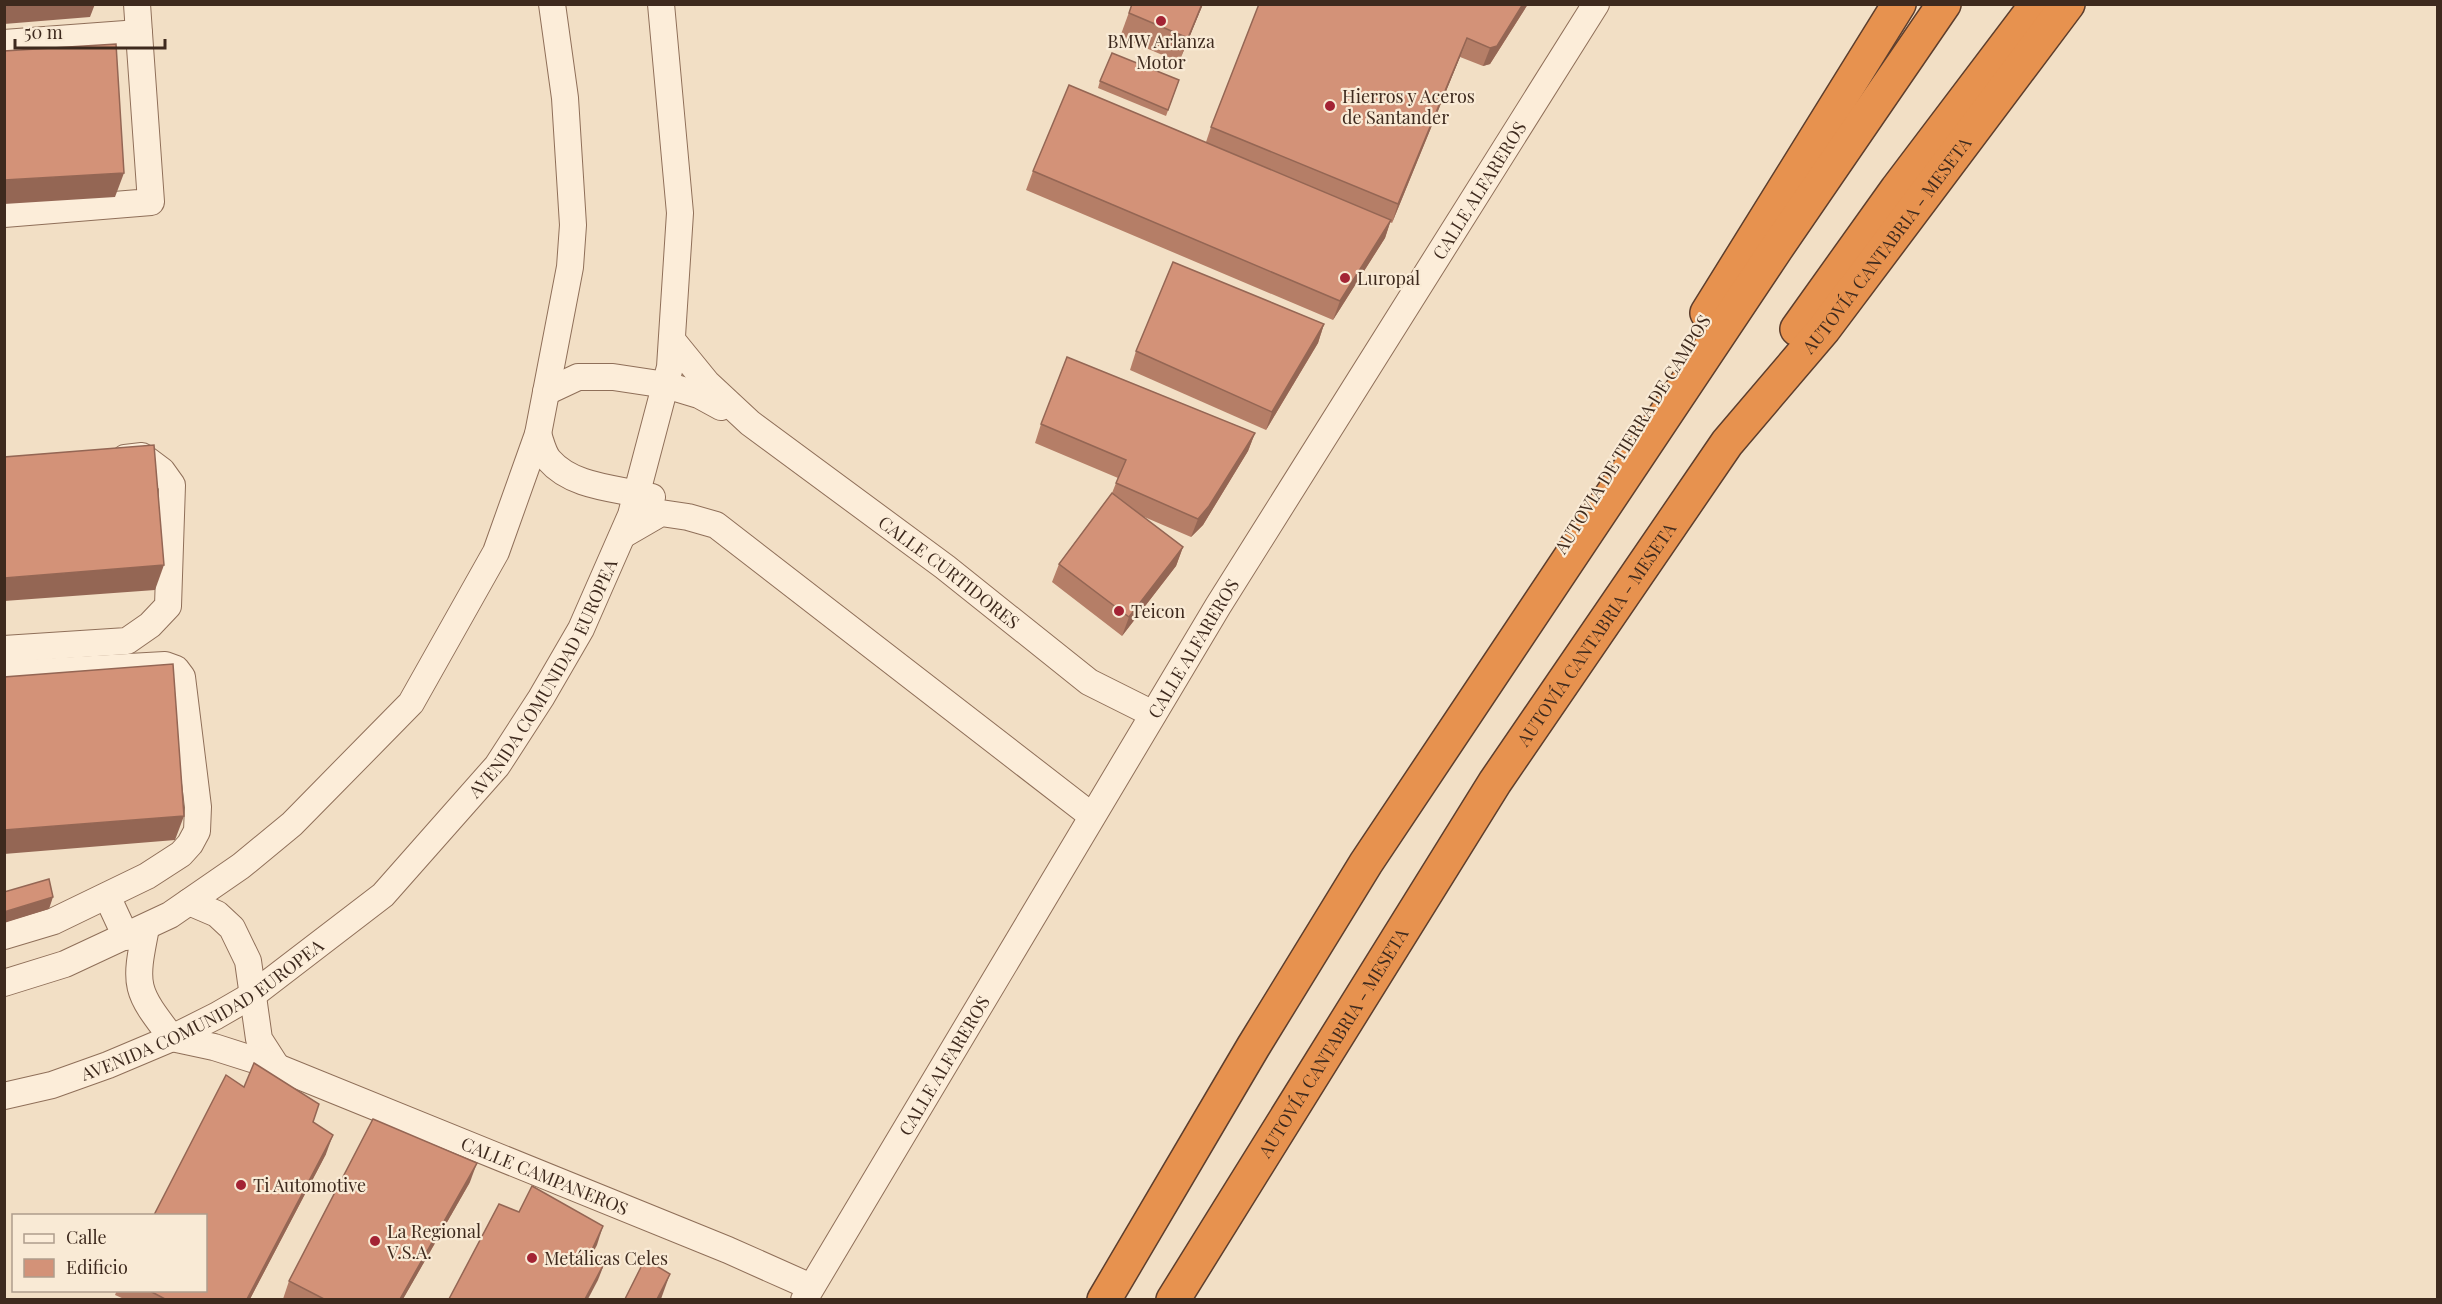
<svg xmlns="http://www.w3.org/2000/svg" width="2442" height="1304" viewBox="0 0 2442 1304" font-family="'Playfair Display',serif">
<rect width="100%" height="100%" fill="#f2dfc5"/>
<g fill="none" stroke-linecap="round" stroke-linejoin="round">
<g stroke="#8f6f59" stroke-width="28">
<g id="minor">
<path d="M 137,4 L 139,33"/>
<path d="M 4,43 L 139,33 L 151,202 L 4,214"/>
<path id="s1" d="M 672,340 L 707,383 L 750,423 L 945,567 L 1089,682 L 1153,714"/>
<path d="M 546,392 L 578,377 L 613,377 L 666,385 L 699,395 L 721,407"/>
<path d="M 538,434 C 541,442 543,453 549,460 C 573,488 618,488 652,497"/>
<path d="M 623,535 L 661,513 L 688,517 L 716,525 L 1092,816"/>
<path d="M 4,649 L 127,641 L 150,625 L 168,606 L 172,485 L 162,471 L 142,456 L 125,458"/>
<path d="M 4,674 L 165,665 L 176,669 L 182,677 L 198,807 L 197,831 L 190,844 L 181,854 L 147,876 L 54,921 L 4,936"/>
<path d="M 107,896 L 126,937"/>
<path d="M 189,902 L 217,914 L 232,928 L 248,961 L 259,1039 L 277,1067"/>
<path id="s2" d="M 146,928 C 134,987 135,990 172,1038 L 214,1047 L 277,1067 L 728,1250 L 811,1287"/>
<path d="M 4,983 L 65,964 L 170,915 L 241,866 L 292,824 L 411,703 L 496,552 L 538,434 L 570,267 L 573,225 L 565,98 L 552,4"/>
<path id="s3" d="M 4,1096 L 52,1085 L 108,1065 L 172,1038 L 216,1016 L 254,994 L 383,895 L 497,766 L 541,698 L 581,629 L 631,515 L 670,367 L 680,213 L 661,4"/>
<path id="s4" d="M 804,1300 L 1218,606 L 1596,4"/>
</g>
</g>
<g stroke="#5d3e2d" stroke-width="36">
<g id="highway">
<path d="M 1707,313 L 1899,4"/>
<path d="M 1797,329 L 1897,189 L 2037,4"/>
<path d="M 1104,1300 L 1253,1047 L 1366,863 L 1776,249 L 1944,4"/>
<path id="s5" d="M 1173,1300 L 1495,782 L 1727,443 L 1824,329 L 2068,4"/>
</g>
</g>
<use href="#minor" stroke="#fcedd9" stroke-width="26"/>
<use href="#highway" stroke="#e7924f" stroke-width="33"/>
</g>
<g fill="#b57e67">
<path d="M 1132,4 L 1203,4 L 1179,62 L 1120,37 Z"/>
<path d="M 1528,4 L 1490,64 L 1483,66 L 1460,57 L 1392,223 L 1390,222 L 1385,238 L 1333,320 L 1026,190 L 1033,171 L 1206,142 L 1211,127 Z"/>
<path d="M 1179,80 L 1166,116 L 1098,88 L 1100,81 Z"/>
<path d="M 1324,324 L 1318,343 L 1266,430 L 1130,370 L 1136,351 Z"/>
<path d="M 1041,424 L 1255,433 L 1248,451 L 1203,525 L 1191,537 L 1142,516 L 1183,547 L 1176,566 L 1122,636 L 1052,582 L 1059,564 L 1112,493 L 1118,478 L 1035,443 Z"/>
<path d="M 244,1087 L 313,1122 L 326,1154 L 250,1299 L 124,1299 L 115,1295 L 117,1290 L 206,1290 Z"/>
<path d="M 470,1182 L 403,1299 L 283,1299 L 289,1281 Z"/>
</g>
<g fill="#946654">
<path d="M 4,4 L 95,4 L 90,17 L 4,24 Z"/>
<path d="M 1202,4 L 1203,4 L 1179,62 L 1188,38 Z"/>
<path d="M 1523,4 L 1528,4 L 1490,64 L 1483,66 L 1490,48 Z"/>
<path d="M 1467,38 L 1460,57 L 1392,223 L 1398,204 Z"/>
<path d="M 124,173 L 115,197 L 4,204 L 4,180 Z"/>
<path d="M 1391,220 L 1385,238 L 1333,320 L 1340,301 Z"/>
<path d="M 1324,324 L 1318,343 L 1266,430 L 1272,412 Z"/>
<path d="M 1255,433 L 1248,451 L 1203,525 L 1191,537 L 1198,519 Z"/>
<path d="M 1183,547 L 1176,566 L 1122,636 L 1129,617 Z"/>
<path d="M 164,565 L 155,590 L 4,601 L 4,578 Z"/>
<path d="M 184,816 L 175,840 L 4,854 L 4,830 Z"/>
<path d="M 53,897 L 49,909 L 4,923 L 4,912 Z"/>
<path d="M 333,1135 L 326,1154 L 250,1299 L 247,1299 Z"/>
<path d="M 477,1163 L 470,1182 L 403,1299 L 400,1299 Z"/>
<path d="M 603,1226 L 597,1245 L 583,1272 L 590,1254 Z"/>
<path d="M 605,1262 L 598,1280 L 588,1299 L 585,1299 Z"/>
<path d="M 670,1274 L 661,1299 L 657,1299 Z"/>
</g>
<g fill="#d39278" stroke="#946654" stroke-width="1.5">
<path d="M 1132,4 L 1202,4 L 1188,38 L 1129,13 Z"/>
<path d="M 1259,4 L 1523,4 L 1497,46 L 1490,48 L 1467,38 L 1398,204 L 1211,127 Z"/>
<path d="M 116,44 L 124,173 L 4,180 L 4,51 Z"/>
<path d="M 1112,53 L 1179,80 L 1168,110 L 1100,81 Z"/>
<path d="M 1069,85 L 1391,220 L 1340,301 L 1033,171 Z"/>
<path d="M 1173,262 L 1324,324 L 1272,412 L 1136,351 Z"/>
<path d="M 1067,357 L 1255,433 L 1209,506 L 1198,519 L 1116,483 L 1126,460 L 1041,424 Z"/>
<path d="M 154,445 L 164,565 L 4,578 L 4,457 Z"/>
<path d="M 1112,493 L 1183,547 L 1129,617 L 1059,564 Z"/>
<path d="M 173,664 L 184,816 L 4,830 L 4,677 Z"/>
<path d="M 49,879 L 53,897 L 4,912 L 4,892 Z"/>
<path d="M 254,1063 L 319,1104 L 313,1122 L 333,1135 L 247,1299 L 165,1299 L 148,1290 L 206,1290 L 206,1215 L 154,1215 L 226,1075 L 244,1087 Z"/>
<path d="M 373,1119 L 477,1163 L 400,1299 L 324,1299 L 289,1281 Z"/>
<path d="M 532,1186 L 603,1226 L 590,1254 L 605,1262 L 585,1299 L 449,1299 L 499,1204 L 519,1212 Z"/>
<path d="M 645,1259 L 670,1274 L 657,1299 L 625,1299 Z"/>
</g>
<g fill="#a32334" stroke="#f9ead5" stroke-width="2">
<circle cx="1161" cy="21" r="6"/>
<circle cx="1330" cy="106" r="6"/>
<circle cx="1345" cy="278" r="6"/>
<circle cx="1119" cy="611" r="6"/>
<circle cx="241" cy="1185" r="6"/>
<circle cx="375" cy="1241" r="6"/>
<circle cx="532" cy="1258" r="6"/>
</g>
<g text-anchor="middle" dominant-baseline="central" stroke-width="4.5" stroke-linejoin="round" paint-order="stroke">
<g font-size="18" fill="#3e2a1e" stroke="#f9ead5" text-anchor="start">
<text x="1161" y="41" text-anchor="middle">BMW Arlanza<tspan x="1161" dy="21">Motor</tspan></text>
<text x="1342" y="96">Hierros y Aceros<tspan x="1342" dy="21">de Santander</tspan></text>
<text x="1357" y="278">Luropal</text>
<text x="1131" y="611">Teicon</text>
<text x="253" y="1185">Ti Automotive</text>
<text x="387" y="1231">La Regional<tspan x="387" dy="21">V.S.A.</tspan></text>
<text x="544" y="1258">Metálicas Celes</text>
</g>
<g font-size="18" fill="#3e2a1e" stroke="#f9ead5">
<text stroke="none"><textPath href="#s4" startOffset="1299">CALLE ALFAREROS</textPath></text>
<text stroke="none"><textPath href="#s5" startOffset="1275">AUTOVÍA CANTABRIA - MESETA</textPath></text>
<text transform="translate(1632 434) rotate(-58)">AUTOVIA DE TIERRA DE CAMPOS</text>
<text stroke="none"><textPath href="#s1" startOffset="363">CALLE CURTIDORES</textPath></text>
<text stroke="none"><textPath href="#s5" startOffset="789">AUTOVÍA CANTABRIA - MESETA</textPath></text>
<text stroke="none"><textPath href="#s4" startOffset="759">CALLE ALFAREROS</textPath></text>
<text stroke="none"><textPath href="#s3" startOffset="705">AVENIDA COMUNIDAD EUROPEA</textPath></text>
<text stroke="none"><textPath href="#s3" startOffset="218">AVENIDA COMUNIDAD EUROPEA</textPath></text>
<text stroke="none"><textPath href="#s5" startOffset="303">AUTOVÍA CANTABRIA - MESETA</textPath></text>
<text stroke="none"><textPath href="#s4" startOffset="273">CALLE ALFAREROS</textPath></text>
<text stroke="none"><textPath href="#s2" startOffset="518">CALLE CAMPANEROS</textPath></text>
</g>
</g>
<rect width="2442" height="1304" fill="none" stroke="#3e2a1e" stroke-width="12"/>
<rect x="12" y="1214" width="195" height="78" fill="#f9ead5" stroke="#ae9d8c" stroke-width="1.5"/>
<rect x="24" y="1234" width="30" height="9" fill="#fcedd9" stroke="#ae9d8c" stroke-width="1.5"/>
<text x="66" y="1244" font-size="18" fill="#3e2a1e">Calle</text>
<rect x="24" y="1259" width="30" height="18" fill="#d39278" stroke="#ae9d8c" stroke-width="1.5"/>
<text x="66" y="1274" font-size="18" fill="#3e2a1e">Edificio</text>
<path d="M15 39v9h150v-9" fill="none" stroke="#3e2a1e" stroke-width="3"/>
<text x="24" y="39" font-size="18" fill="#3e2a1e" stroke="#f9ead5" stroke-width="4.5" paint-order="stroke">50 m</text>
</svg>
